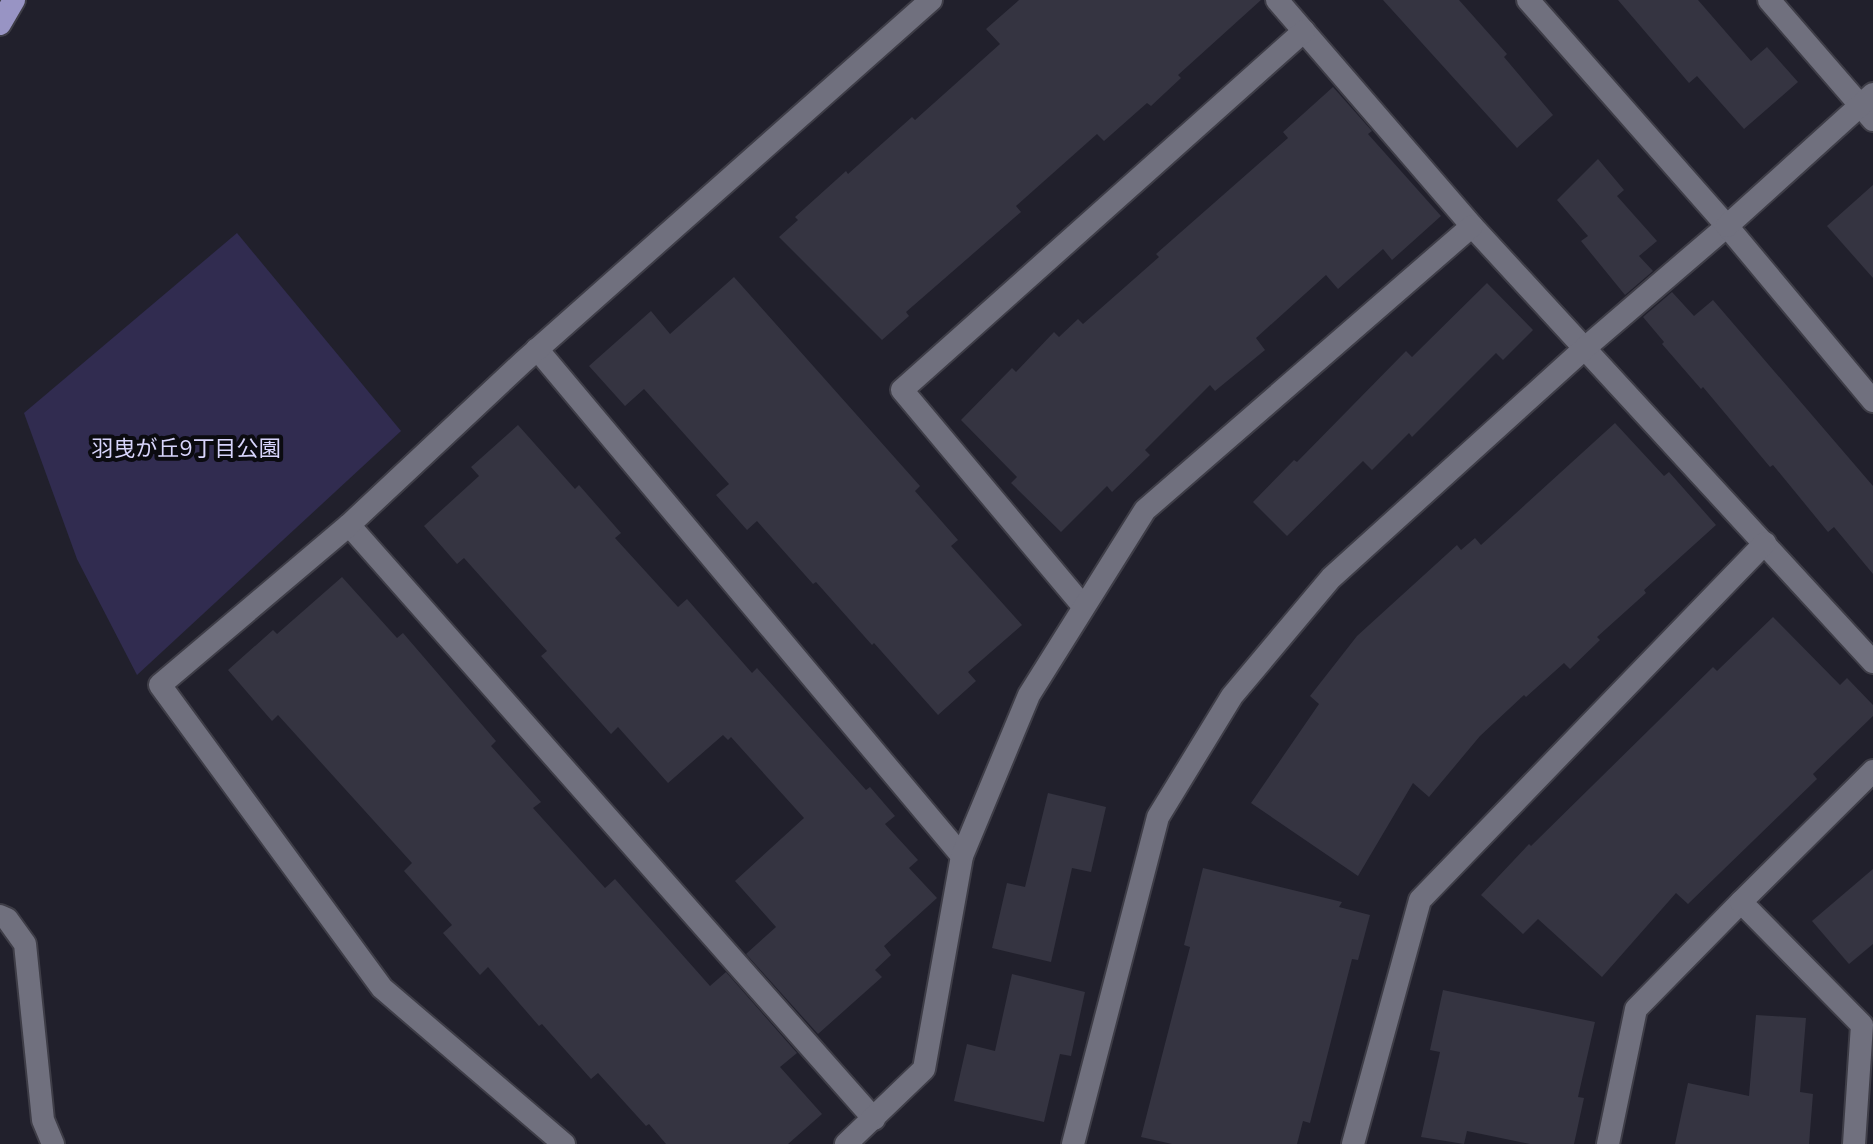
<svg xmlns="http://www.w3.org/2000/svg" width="1873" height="1144" viewBox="0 0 1873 1144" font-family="'Nunito Sans','Noto Sans JP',sans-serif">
<rect width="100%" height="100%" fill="#21202c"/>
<path fill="#312c50" d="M 237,233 L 401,431 L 137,675 L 77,559 L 24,413 Z"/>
<g fill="#353441">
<path d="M 1019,0 L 1261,0 L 1178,75 L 1181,78 L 1151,106 L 1147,103 L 1104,141 L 1097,134 L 1016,206 L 1021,212 L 906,312 L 909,316 L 882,340 L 779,237 L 798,220 L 795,217 L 846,171 L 848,174 L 912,117 L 915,120 L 1000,44 L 986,29 Z"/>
<path d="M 1383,0 L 1459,0 L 1507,54 L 1504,57 L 1553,115 L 1517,148 Z"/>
<path d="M 1618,0 L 1698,0 L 1751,61 L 1767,47 L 1798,82 L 1744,129 L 1697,76 L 1689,83 Z"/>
<path d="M 1333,87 L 1372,131 L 1368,134 L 1441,216 L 1392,260 L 1383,249 L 1338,289 L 1326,275 L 1256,338 L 1265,350 L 1215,391 L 1210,385 L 1145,450 L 1150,455 L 1112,492 L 1107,486 L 1061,532 L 1011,483 L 1017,477 L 961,420 L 1012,368 L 1016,372 L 1054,332 L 1059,337 L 1078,319 L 1083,324 L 1159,257 L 1156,254 L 1288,138 L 1283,132 Z"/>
<path d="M 1598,159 L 1624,190 L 1617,196 L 1657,241 L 1639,256 L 1653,271 L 1625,295 L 1581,241 L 1588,236 L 1557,200 Z"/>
<path d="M 1873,185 L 1873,278 L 1827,226 Z"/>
<path d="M 734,277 L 920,486 L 915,491 L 958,540 L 951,546 L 1022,625 L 968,672 L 976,681 L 938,715 L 874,643 L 872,645 L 816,582 L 813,584 L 757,521 L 747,530 L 716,495 L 729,484 L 644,389 L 625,406 L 589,366 L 651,311 L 670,334 Z"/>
<path d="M 1487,283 L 1533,330 L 1503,360 L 1496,353 L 1412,437 L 1409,433 L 1372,470 L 1363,461 L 1287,536 L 1253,502 L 1294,460 L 1297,462 L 1406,351 L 1412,357 Z"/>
<path d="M 1672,292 L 1694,316 L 1713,300 L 1873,486 L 1873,574 L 1834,527 L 1828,532 L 1773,465 L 1770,467 L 1703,387 L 1701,389 L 1662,344 L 1664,342 L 1643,317 Z"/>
<path d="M 1615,423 L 1664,476 L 1669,472 L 1716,525 L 1644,590 L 1646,593 L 1597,637 L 1600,640 L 1570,669 L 1564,663 L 1526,697 L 1524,695 L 1480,736 L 1429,797 L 1413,783 L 1358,876 L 1251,803 L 1319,704 L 1310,696 L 1357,636 L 1457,545 L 1461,550 L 1475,538 L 1481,545 Z"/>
<path d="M 518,425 L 575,489 L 579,485 L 621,533 L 615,538 L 678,607 L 687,599 L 752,673 L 757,668 L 866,790 L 870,787 L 895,816 L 885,824 L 918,860 L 909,868 L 937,898 L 884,946 L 891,955 L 875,970 L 882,977 L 818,1034 L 746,954 L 776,927 L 735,881 L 804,818 L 731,737 L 728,740 L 723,735 L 668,783 L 618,727 L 611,734 L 541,656 L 547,651 L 464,558 L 457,564 L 424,526 L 479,476 L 471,467 Z"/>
<path d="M 342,577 L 397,638 L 403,633 L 496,741 L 491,746 L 541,802 L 533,808 L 605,888 L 615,879 L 710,986 L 726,972 L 797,1053 L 780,1067 L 822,1114 L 788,1144 L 666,1144 L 649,1124 L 646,1126 L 598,1073 L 591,1079 L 542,1024 L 539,1026 L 488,967 L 480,975 L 443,933 L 452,925 L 404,871 L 412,863 L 278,715 L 272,721 L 228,670 L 273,630 L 277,634 Z"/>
<path d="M 1773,617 L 1840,685 L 1847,678 L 1873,705 L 1873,716 L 1813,774 L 1817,779 L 1688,904 L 1676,893 L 1602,977 L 1538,919 L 1523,934 L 1481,895 L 1529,844 L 1531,846 L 1713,667 L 1717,671 Z"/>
<path d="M 1048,793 L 1106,807 L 1091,872 L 1072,868 L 1051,962 L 992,948 L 1007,883 L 1025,887 Z"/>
<path d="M 1203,868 L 1342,902 L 1339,907 L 1370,915 L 1358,960 L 1352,959 L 1310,1123 L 1303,1121 L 1297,1144 L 1172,1144 L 1141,1137 L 1190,947 L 1184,945 Z"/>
<path d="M 1873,869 L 1873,944 L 1849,964 L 1812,921 Z"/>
<path d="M 1012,974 L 1085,992 L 1071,1056 L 1060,1054 L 1044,1122 L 954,1101 L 967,1044 L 995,1051 Z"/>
<path d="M 1443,990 L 1595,1022 L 1578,1097 L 1584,1098 L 1574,1144 L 1530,1144 L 1467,1131 L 1464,1144 L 1421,1137 L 1440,1052 L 1430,1050 Z"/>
<path d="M 1756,1015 L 1806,1018 L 1800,1092 L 1813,1094 L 1809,1144 L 1675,1144 L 1688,1083 L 1749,1096 Z"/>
</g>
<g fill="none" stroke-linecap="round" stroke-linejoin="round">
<g stroke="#3e3d47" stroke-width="26">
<path id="service" d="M 0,916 L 7,919 L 25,944 L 43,1120 L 53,1144"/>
</g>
<g stroke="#3e3d47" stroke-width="26">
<g id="minor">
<path d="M 1277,0 L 1472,226 L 1873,662"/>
<path d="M 1769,0 L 1873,120"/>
<path d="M 537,349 L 962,856"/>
<path d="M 349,525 L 874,1119"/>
<path d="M 1083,606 L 902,390 L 1304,31"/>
<path d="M 564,1144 L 382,988 L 160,685 L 349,525 L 523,362 L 931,0"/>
<path d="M 846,1144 L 924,1069 L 962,856 L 1029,695 L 1145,510 L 1472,226"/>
<path d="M 1073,1144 L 1158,817 L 1232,696 L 1331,578 L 1585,348 L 1727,226"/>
<path d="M 1353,1144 L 1420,900 L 1765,543"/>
<path d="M 1608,1144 L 1636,1009 L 1741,902"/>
<path d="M 1854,1144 L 1862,1025 L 1741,902 L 1873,771"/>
</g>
</g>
<g stroke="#3e3d47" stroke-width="26">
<g id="tertiary">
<path d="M 1528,0 L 1727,226 L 1873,401"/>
<path d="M 1727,226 L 1873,94"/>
</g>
</g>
<g stroke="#3e3d47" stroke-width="26">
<path id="primary" d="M 0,24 L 14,0"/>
</g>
<use href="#service" stroke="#70707e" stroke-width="22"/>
<use href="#minor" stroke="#70707e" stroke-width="22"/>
<use href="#tertiary" stroke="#70707e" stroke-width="22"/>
<use href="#primary" stroke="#9894c4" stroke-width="22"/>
</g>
<g text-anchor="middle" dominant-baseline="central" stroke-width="8" stroke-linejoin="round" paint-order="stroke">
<g font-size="22" fill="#d7d4fb" stroke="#0b0b10">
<text x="186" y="449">羽曳が丘9丁目公園</text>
</g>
</g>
</svg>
